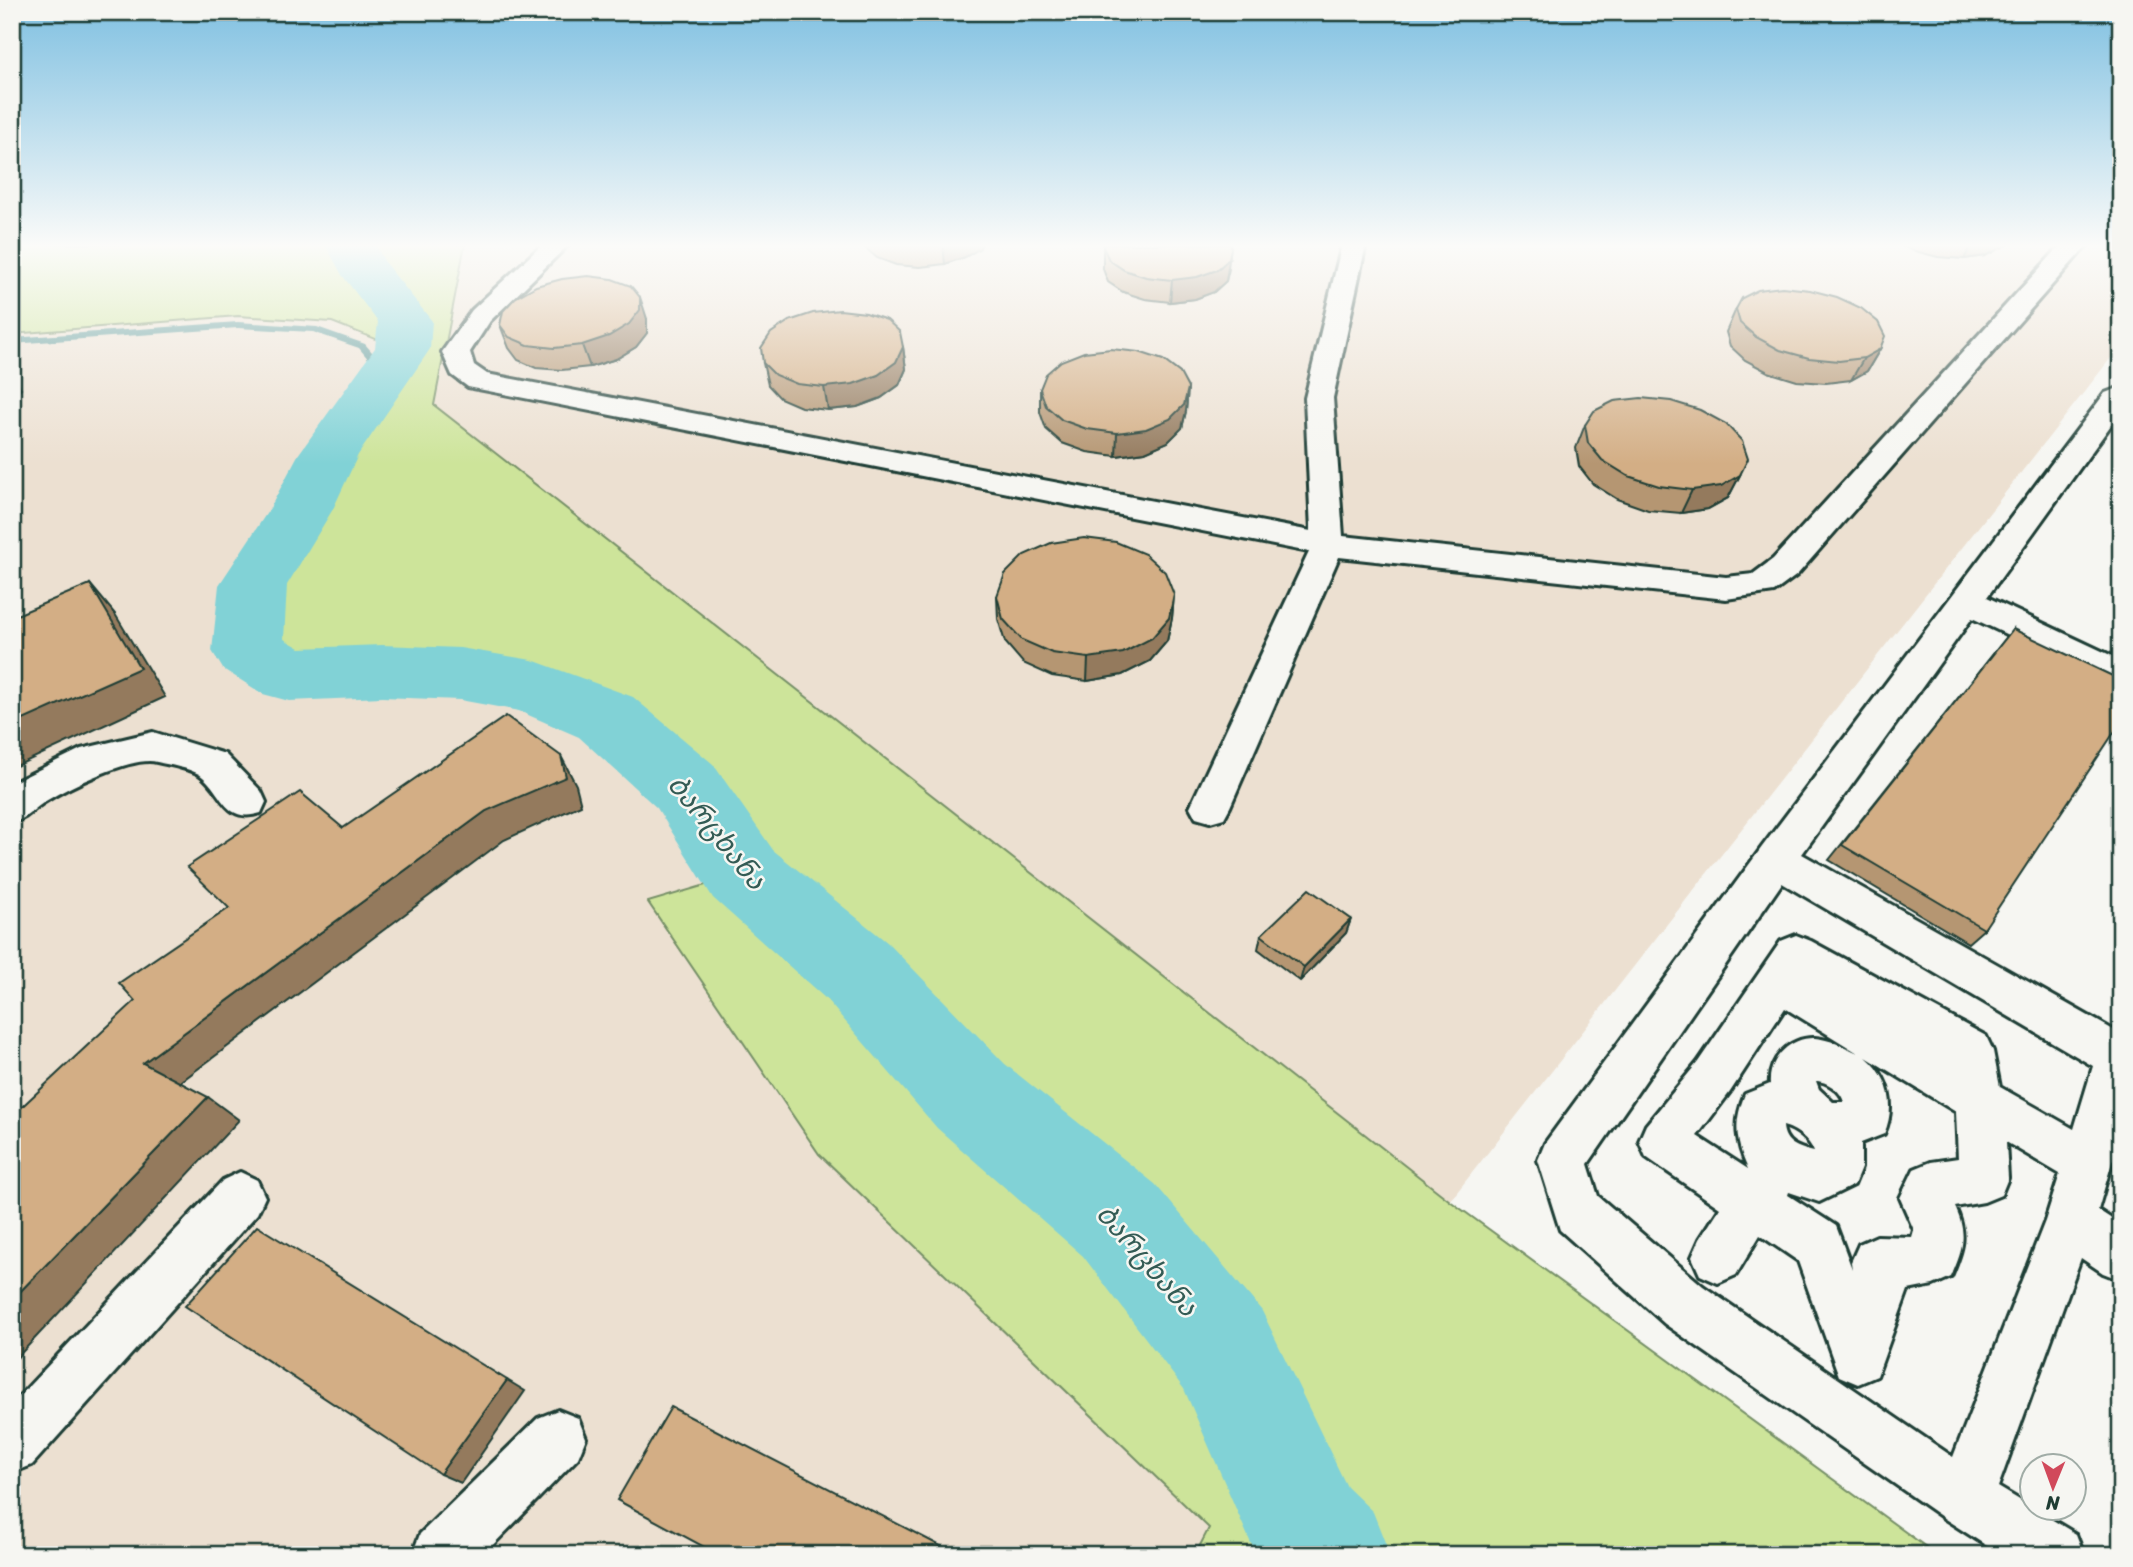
<svg xmlns="http://www.w3.org/2000/svg" width="2133" height="1567" viewBox="0 0 2133 1567" font-family="Sriracha,'Noto Sans Georgian',sans-serif">
<rect width="100%" height="100%" fill="#f6f6f2"/>
<filter id="ink" filterUnits="userSpaceOnUse"><feTurbulence type="fractalNoise" baseFrequency=".0143" numOctaves="2"/><feDisplacementMap in="SourceGraphic" scale="14" xChannelSelector="R" yChannelSelector="G"/><feConvolveMatrix kernelMatrix="1 2 1 2 8 2 1 2 1" color-interpolation-filters="sRGB"/></filter>
<g filter="url(#ink)">
<g fill="#ece0d1">
<path d="M 465,244 L 2121,244 L 2121,345 L 1450,1201 L 434,405 Z"/>
<path d="M 238,316 L 332,322 L 402,349 L 328,455 L 301,509 L 382,671 L 460,674 L 532,687 L 606,717 L 685,786 L 743,874 L 648,902 L 819,1154 L 1210,1529 L 1195,1555 L 12,1555 L 12,334 Z"/>
</g>
<path fill="#cde49a" stroke="#769067" stroke-width="2" d="M 12,244 L 465,244 L 434,405 L 1450,1201 L 1937,1555 L 1195,1555 L 1209,1528 L 819,1154 L 648,902 L 743,874 L 684,786 L 606,717 L 532,687 L 460,674 L 382,671 L 289,675 L 248,651 L 253,585 L 301,509 L 328,455 L 401,349 L 332,322 L 238,316 L 12,334 Z"/>
<g fill="none" stroke-linecap="round" stroke-linejoin="round">
<path fill="#5a9695" fill-rule="evenodd" d="M 238,322 L 317,327 L 365,344 L 385,367 L 373,395 L 368,398 L 363,395 L 375,367 L 359,348 L 313,332 L 238,328 L 12,344 L 12,338 Z"/>
<path fill="#81d2d6" fill-rule="evenodd" d="M 325,244 L 375,244 L 386,264 L 432,321 L 430,349 L 358,455 L 333,509 L 287,585 L 284,639 L 300,648 L 382,645 L 460,648 L 532,660 L 633,697 L 713,764 L 773,850 L 888,943 L 1005,1064 L 1155,1184 L 1262,1311 L 1347,1487 L 1373,1512 L 1390,1555 L 1256,1555 L 1184,1389 L 1083,1256 L 937,1128 L 826,999 L 713,898 L 657,808 L 579,737 L 519,711 L 460,700 L 382,697 L 289,701 L 263,694 L 223,669 L 212,651 L 219,585 L 270,508 L 298,455 L 375,348 L 378,322 L 342,275 Z"/>
<g stroke="#1f3d34" stroke-width="6">
<g id="minor">
<path d="M 543,244 L 567,246 L 490,321 L 470,352 L 474,365 L 487,374 L 1311,531 L 1305,398 L 1342,244 L 1366,244 L 1333,398 L 1343,536 L 1726,577 L 1753,574 L 1773,559 L 2062,244 L 2088,244 L 1797,575 L 1774,592 L 1726,599 L 1339,557 L 1230,807 L 1224,818 L 1210,822 L 1196,818 L 1190,807 L 1309,552 L 468,387 L 452,375 L 442,352 L 472,310 Z"/>
<path d="M 2121,387 L 2121,411 L 1987,597 L 2121,660 L 2121,688 L 1972,618 L 1802,854 L 2117,1032 L 2121,1030 L 2121,1131 L 2098,1210 L 2121,1225 L 2121,1280 L 2103,1273 L 2081,1258 L 1998,1487 L 2076,1534 L 2084,1555 L 2001,1555 L 1945,1519 L 1665,1324 L 1560,1230 L 1538,1160 L 1545,1143 L 1762,847 L 2105,393 ZM 1782,883 L 2093,1066 L 2074,1129 L 2000,1087 L 1993,1051 L 1986,1036 L 1811,941 L 1796,935 L 1781,941 L 1698,1062 L 1646,1125 L 1639,1141 L 1646,1157 L 1720,1208 L 1700,1239 L 1692,1257 L 1700,1275 L 1718,1283 L 1736,1275 L 1760,1235 L 1798,1261 L 1839,1376 L 1858,1384 L 1877,1376 L 1908,1290 L 1933,1285 L 1951,1277 C 1963,1249 1968,1235 1955,1207 L 1984,1202 L 2001,1195 L 2008,1178 L 2006,1142 L 2060,1174 L 2045,1221 L 1953,1457 L 1703,1286 L 1598,1196 L 1588,1164 ZM 1785,1008 L 1858,1053 C 1845,1047 1829,1039 1815,1038 C 1789,1037 1768,1060 1770,1084 L 1745,1094 C 1733,1123 1736,1142 1748,1169 L 1697,1136 L 1730,1092 ZM 1866,1057 L 1956,1112 L 1958,1158 L 1931,1162 L 1914,1169 L 1900,1198 L 1914,1230 L 1912,1237 L 1877,1236 L 1859,1244 L 1851,1262 L 1852,1269 L 1836,1226 L 1788,1195 L 1789,1192 L 1819,1202 L 1854,1185 L 1861,1168 L 1861,1143 L 1884,1134 C 1896,1107 1890,1077 1866,1057 ZM 1816,1081 C 1826,1081 1841,1090 1844,1102 L 1833,1102 L 1819,1089 ZM 1783,1126 C 1796,1129 1810,1140 1814,1152 C 1798,1148 1784,1144 1783,1126 Z"/>
<path d="M 153,732 L 225,754 L 261,791 L 266,802 L 261,813 C 223,825 223,790 199,774 C 188,768 170,765 157,762 C 133,755 64,789 43,803 C 31,811 26,819 12,823 L 14,782 L 81,749 Z"/>
<path d="M 240,1172 L 257,1180 L 265,1197 L 257,1214 L 32,1465 L 12,1473 L 12,1404 L 223,1180 Z"/>
<path d="M 558,1410 L 578,1418 L 586,1438 L 578,1458 L 483,1555 L 412,1555 L 420,1534 L 538,1418 Z"/>
</g>
</g>
<use href="#minor" fill="#f6f6f2" fill-rule="evenodd"/>
</g>
<g fill="#b59672" stroke="#1f3d34" stroke-width="2">
<path d="M 861,244 L 981,244 L 980,248 L 965,257 L 945,264 L 920,267 L 896,265 L 877,258 Z"/>
<path d="M 1898,244 L 2008,244 L 1985,256 L 1964,259 L 1938,257 L 1911,250 Z"/>
<path d="M 1103,247 L 1229,269 L 1226,281 L 1214,292 L 1195,299 L 1170,302 L 1145,299 L 1123,292 L 1108,282 L 1103,269 Z"/>
<path d="M 1736,309 L 1880,349 L 1867,371 L 1851,380 L 1826,383 L 1797,381 L 1768,372 L 1745,360 L 1730,346 L 1726,332 Z"/>
<path d="M 647,319 L 647,333 L 636,347 L 616,359 L 590,367 L 562,370 L 536,368 L 518,360 L 509,348 L 500,325 Z"/>
<path d="M 903,347 L 906,369 L 899,385 L 881,398 L 857,407 L 828,410 L 801,407 L 780,398 L 768,385 L 763,363 Z"/>
<path d="M 1188,388 L 1186,411 L 1182,428 L 1168,442 L 1145,452 L 1116,456 L 1087,452 L 1062,443 L 1046,429 L 1040,412 L 1040,389 Z"/>
<path d="M 1585,425 L 1740,475 L 1728,498 L 1708,509 L 1681,513 L 1648,510 L 1617,499 L 1593,484 L 1579,466 L 1576,448 Z"/>
<path d="M 1174,595 L 1172,618 L 1167,641 L 1150,661 L 1122,675 L 1087,681 L 1052,676 L 1023,663 L 1005,642 L 998,619 L 997,596 Z"/>
<path d="M 2013,629 L 1984,929 L 1968,943 L 1829,860 Z"/>
<path d="M 1351,919 L 1346,933 L 1300,981 L 1258,949 L 1261,935 Z"/>
</g>
<g fill="#947a5d" stroke="#1f3d34" stroke-width="2">
<path d="M 943,244 L 981,244 L 980,248 L 965,257 L 945,264 Z"/>
<path d="M 1972,244 L 2008,244 L 1985,256 L 1964,259 Z"/>
<path d="M 1231,247 L 1226,281 L 1214,292 L 1195,299 L 1170,302 L 1172,280 Z"/>
<path d="M 640,297 L 647,319 L 647,333 L 636,347 L 616,359 L 590,367 L 582,345 Z"/>
<path d="M 903,347 L 906,369 L 899,385 L 881,398 L 857,407 L 828,410 L 824,387 Z"/>
<path d="M 1880,349 L 1867,371 L 1851,380 L 1864,358 Z"/>
<path d="M 12,376 L 21,388 L 12,399 Z"/>
<path d="M 1188,388 L 1186,411 L 1182,428 L 1168,442 L 1145,452 L 1116,456 L 1117,433 Z"/>
<path d="M 1740,475 L 1728,498 L 1708,509 L 1681,513 L 1692,490 Z"/>
<path d="M 90,584 L 115,614 L 165,697 L 12,768 L 12,725 Z"/>
<path d="M 1174,595 L 1172,618 L 1167,641 L 1150,661 L 1122,675 L 1087,681 L 1088,658 Z"/>
<path d="M 561,756 L 576,785 L 581,805 L 504,840 L 175,1086 L 143,1063 Z"/>
<path d="M 1351,919 L 1346,933 L 1300,981 L 1304,967 Z"/>
<path d="M 208,1097 L 239,1120 L 12,1363 L 12,1300 Z"/>
<path d="M 507,1380 L 525,1391 L 461,1483 L 440,1474 Z"/>
</g>
<g fill="#d3ae85" stroke="#1f3d34" stroke-width="2">
<path d="M 1104,244 L 1230,244 L 1231,247 L 1229,259 L 1217,270 L 1197,277 L 1172,280 L 1146,277 L 1124,270 L 1109,260 L 1103,247 Z"/>
<path d="M 588,276 L 612,279 L 631,286 L 640,297 L 640,310 L 629,324 L 609,336 L 582,345 L 554,348 L 528,345 L 509,337 L 500,325 L 503,311 L 515,298 L 536,286 L 562,279 Z"/>
<path d="M 1782,287 L 1810,290 L 1837,297 L 1861,308 L 1878,322 L 1885,336 L 1880,349 L 1864,358 L 1839,361 L 1809,358 L 1780,350 L 1756,337 L 1740,323 L 1736,309 L 1742,298 L 1758,290 Z"/>
<path d="M 840,310 L 866,313 L 887,320 L 900,332 L 903,347 L 896,362 L 878,375 L 853,384 L 824,387 L 797,384 L 775,375 L 763,363 L 761,348 L 771,333 L 789,321 L 813,313 Z"/>
<path d="M 1111,349 L 1139,352 L 1163,360 L 1180,373 L 1188,388 L 1184,405 L 1170,419 L 1146,429 L 1117,433 L 1087,429 L 1062,420 L 1046,406 L 1040,389 L 1046,374 L 1061,361 L 1084,352 Z"/>
<path d="M 1641,398 L 1671,401 L 1700,410 L 1726,424 L 1742,441 L 1748,459 L 1740,475 L 1721,486 L 1692,490 L 1659,486 L 1628,476 L 1602,460 L 1588,443 L 1585,425 L 1594,411 L 1614,401 Z"/>
<path d="M 1084,538 L 1116,542 L 1145,554 L 1165,572 L 1174,595 L 1169,618 L 1152,638 L 1123,653 L 1088,658 L 1052,653 L 1022,640 L 1003,619 L 997,596 L 1005,574 L 1024,555 L 1051,543 Z"/>
<path d="M 90,584 L 140,668 L 12,725 L 12,617 Z"/>
<path d="M 2013,629 L 2121,680 L 2121,722 L 1984,929 L 1842,845 Z"/>
<path d="M 506,716 L 561,756 L 566,777 L 486,811 L 143,1063 L 208,1097 L 12,1300 L 12,1116 L 135,1001 L 119,983 L 229,908 L 187,867 L 300,792 L 343,828 Z"/>
<path d="M 1309,889 L 1351,919 L 1304,967 L 1261,935 Z"/>
<path d="M 257,1226 L 507,1380 L 440,1474 L 185,1306 Z"/>
<path d="M 671,1407 L 958,1555 L 719,1555 L 617,1500 Z"/>
</g>
</g>
<linearGradient id="sky" x2="0" y2="1"><stop stop-color="#7fc0e1"/><stop offset="0.53" stop-color="#fbfbf9"/><stop offset="1" stop-color="#fbfbf9" stop-opacity="0"/></linearGradient>
<rect width="2133" height="464" fill="url(#sky)"/>
<g text-anchor="middle" dominant-baseline="central" stroke-width="5" stroke-linejoin="round" paint-order="stroke">
<g font-size="28" font-style="italic" fill="#335b54" stroke="#f6f6f2">
<text transform="translate(717 832) rotate(51)">ბარცხანა</text>
<text transform="translate(1147 1260) rotate(49)">ბარცხანა</text>
</g>
</g>
<rect width="2133" height="1567" fill="none" stroke="#f6f6f2" stroke-width="42"/>
<rect x="21" y="21" width="2091" height="1525" fill="none" stroke="#1f3d34" stroke-width="2.5" filter="url(#ink)"/>
<g transform="translate(2053 1487) rotate(181)"><circle r="33" fill="#f6f6f2" stroke="#a0aca6" stroke-width="2"/>
<path d="M0-5L12 26L0 18L-12 26Z" fill="#d1495b"/>
<text y="-10" font-size="19" font-weight="bold" text-anchor="middle" fill="#1f3d34">N</text>
</g>
</svg>
